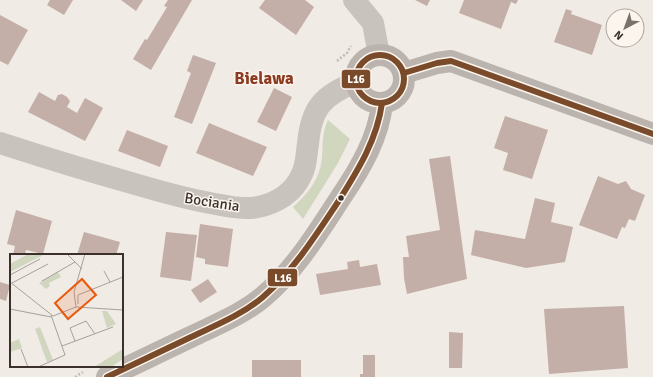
<svg xmlns="http://www.w3.org/2000/svg" width="653" height="377" viewBox="0 0 653 377" font-family="Signika,sans-serif">
<rect width="100%" height="100%" fill="#f0ebe5"/>
<path fill="#d1d6bf" d="M 328,120 L 350,139 L 338,163 L 303,219 L 293,207 C 308,194 321,177 322,157 C 323,143 322,132 328,120 Z"/>
<g fill="#c3afa7">
<path d="M 50,0 L 73,0 L 64,15 L 47,5 Z"/>
<path d="M 121,0 L 143,0 L 136,11 Z"/>
<path d="M 168,0 L 192,0 L 151,70 L 133,59 L 145,39 L 147,40 L 167,7 L 164,6 Z"/>
<path d="M 265,0 L 305,0 L 314,7 L 296,35 L 259,8 Z"/>
<path d="M 415,0 L 430,0 L 427,6 Z"/>
<path d="M 464,0 L 518,0 L 516,4 L 511,2 L 501,29 L 459,13 Z"/>
<path d="M 566,9 L 572,11 L 571,14 L 602,25 L 592,55 L 554,42 Z"/>
<path d="M 0,15 L 28,30 L 8,65 L 0,61 Z"/>
<path d="M 193,55 L 216,63 L 192,124 L 174,117 L 191,73 L 187,71 Z"/>
<path d="M 274,88 L 292,97 L 276,131 L 257,122 Z"/>
<path d="M 39,92 L 55,101 L 58,95 L 62,94 L 67,97 L 70,101 L 67,107 L 77,113 L 85,98 L 103,108 L 85,141 L 28,112 Z"/>
<path d="M 505,116 L 548,130 L 532,179 L 503,170 L 508,153 L 494,148 Z"/>
<path d="M 209,123 L 267,147 L 253,176 L 196,153 Z"/>
<path d="M 127,130 L 168,146 L 160,167 L 118,151 Z"/>
<path d="M 450,156 L 467,279 L 407,294 L 404,278 L 403,257 L 409,257 L 406,236 L 440,230 L 429,159 Z"/>
<path d="M 598,176 L 618,184 L 626,181 L 631,189 L 645,195 L 635,221 L 629,219 L 625,228 L 622,227 L 617,239 L 579,225 Z"/>
<path d="M 535,198 L 555,203 L 551,222 L 573,227 L 565,262 L 526,268 L 471,255 L 475,230 L 525,239 Z"/>
<path d="M 16,210 L 52,221 L 43,254 L 26,250 L 25,255 L 13,255 L 15,246 L 7,244 Z"/>
<path d="M 200,224 L 233,229 L 228,267 L 205,264 L 205,259 L 196,257 Z"/>
<path d="M 84,232 L 120,242 L 116,255 L 77,255 Z"/>
<path d="M 166,232 L 197,235 L 191,281 L 160,277 Z"/>
<path d="M 359,260 L 360,267 L 377,264 L 381,285 L 320,295 L 316,274 L 348,269 L 347,262 Z"/>
<path d="M 208,279 L 217,292 L 200,303 L 191,290 Z"/>
<path d="M 0,282 L 10,285 L 6,301 L 0,299 Z"/>
<path d="M 624,306 L 628,368 L 549,374 L 544,309 Z"/>
<path d="M 449,332 L 463,333 L 462,368 L 449,368 Z"/>
<path d="M 363,355 L 375,355 L 375,377 L 360,377 L 360,374 L 363,374 Z"/>
<rect x="252" y="360" width="49" height="17"/>
</g>
<g fill="none" stroke-linecap="round" stroke-linejoin="round">
<g stroke="#c2bbb6" stroke-width="2.5" stroke-dasharray="2 2" stroke-linecap="butt">
<path d="M 337,61 L 347,53 L 351,46"/>
<path d="M 75,377 L 83,372"/>
</g>
<g stroke="#c9c3be" stroke-width="22">
<path d="M 354,0 L 373,23 L 379,55"/>
<path d="M 0,143 C 43,157 85,170 128,182 C 155,190 182,198 210,203 C 227,206 242,210 258,207 C 278,203 294,192 302,174 C 307,163 306,155 308,144 C 311,108 323,95 356,82"/>
</g>
<g stroke="#bab3ae" stroke-width="22">
<circle cx="380" cy="79" r="24"/>
<path d="M 404,73 L 437,63 L 451,61 L 653,134"/>
<path d="M 107,377 C 137,363 167,348 197,334 C 220,323 244,313 263,297 C 296,269 318,232 341,197 C 360,169 379,137 382,103"/>
</g>
<g stroke="#fbf5ee" stroke-width="9">
<g id="bus-1">
<circle cx="380" cy="79" r="24"/>
<path d="M 404,73 L 437,63 L 451,61 L 653,134"/>
<path d="M 107,377 C 134,364 162,351 189,338 C 214,326 242,315 263,297 C 294,270 316,235 338,202 C 358,170 377,140 382,103"/>
</g>
</g>
<use href="#bus-1" stroke="#7a4b2a" stroke-width="6"/>
</g>
<circle fill="#3b302b" stroke="#fbf5ee" stroke-width="1.5" cx="341" cy="198" r="3.5"/>
<g text-anchor="middle" dominant-baseline="central" stroke-width="3" stroke-linejoin="round" paint-order="stroke">
<g font-size="15" fill="#3b302b" stroke="#fbf5ee">
<text transform="translate(212 202) rotate(9)">Bociania</text>
</g>
<g font-size="17" font-weight="bold" fill="#8c3b22" stroke="#fbf5ee">
<text x="264" y="78">Bielawa</text>
</g>
</g>
<g transform="translate(10 254)">
<rect width="113" height="113" fill="#f0ebe5"/>
<path d="M 18,0 L 35,0 L 0,18 L 0,10 ZM 48,18 L 51,23 L 39,29 L 40,32 L 36,35 L 29,29 ZM 92,57 L 97,57 L 106,70 L 97,74 ZM 30,73 L 43,106 L 37,108 L 25,75 ZM 9,85 L 12,94 L 0,98 L 0,89 ZM 113,95 L 113,105 L 101,113 L 84,113 Z" fill="#d1d6bf"/>
<path fill="none" stroke="#a8a09b" stroke-width="1" d="M 57,0 L 72,15M 94,17 L 100,28M 0,21 L 30,5M 32,27 L 65,8M 0,28 L 43,62M 2,29 L 38,10M 68,50 L 68,41 L 113,23M 66,53 L 64,38 L 75,0M 66,53 L 113,56M 0,55 L 41,63M 41,61 L 55,101M 43,62 L 66,53M 65,87 L 60,74 L 76,67 L 85,80M 52,92 L 103,73M 11,95 L 18,113M 28,113 L 55,101"/>
<path fill="#e8590c" fill-opacity="0.15" stroke="#e8590c" stroke-width="2" d="M 72,25 L 86,41 L 58,65 L 45,49 Z"/>
<rect width="113" height="113" fill="none" stroke="#3b302b" stroke-width="2"/>
</g>
<g stroke="#fbf5ee" stroke-width="1.5">
<rect x="341" y="69" width="30" height="20" rx="4" fill="#7a4b2a"/>
<rect x="267" y="268" width="31" height="19" rx="4" fill="#7a4b2a"/>
</g>
<g font-size="11" text-anchor="middle" font-weight="bold" fill="#fff">
<text x="356" y="83">L16</text>
<text x="283" y="282">L16</text>
</g>
<g transform="translate(625 28) rotate(221)"><circle r="19" fill="#fbf5ee" stroke="#aea6a0"/>
<path d="M0-3L7 15L0 10L-7 15Z" fill="#7a716c"/>
<text y="-6" font-size="11" font-weight="bold" text-anchor="middle" fill="#3b302b">N</text>
</g>
</svg>
